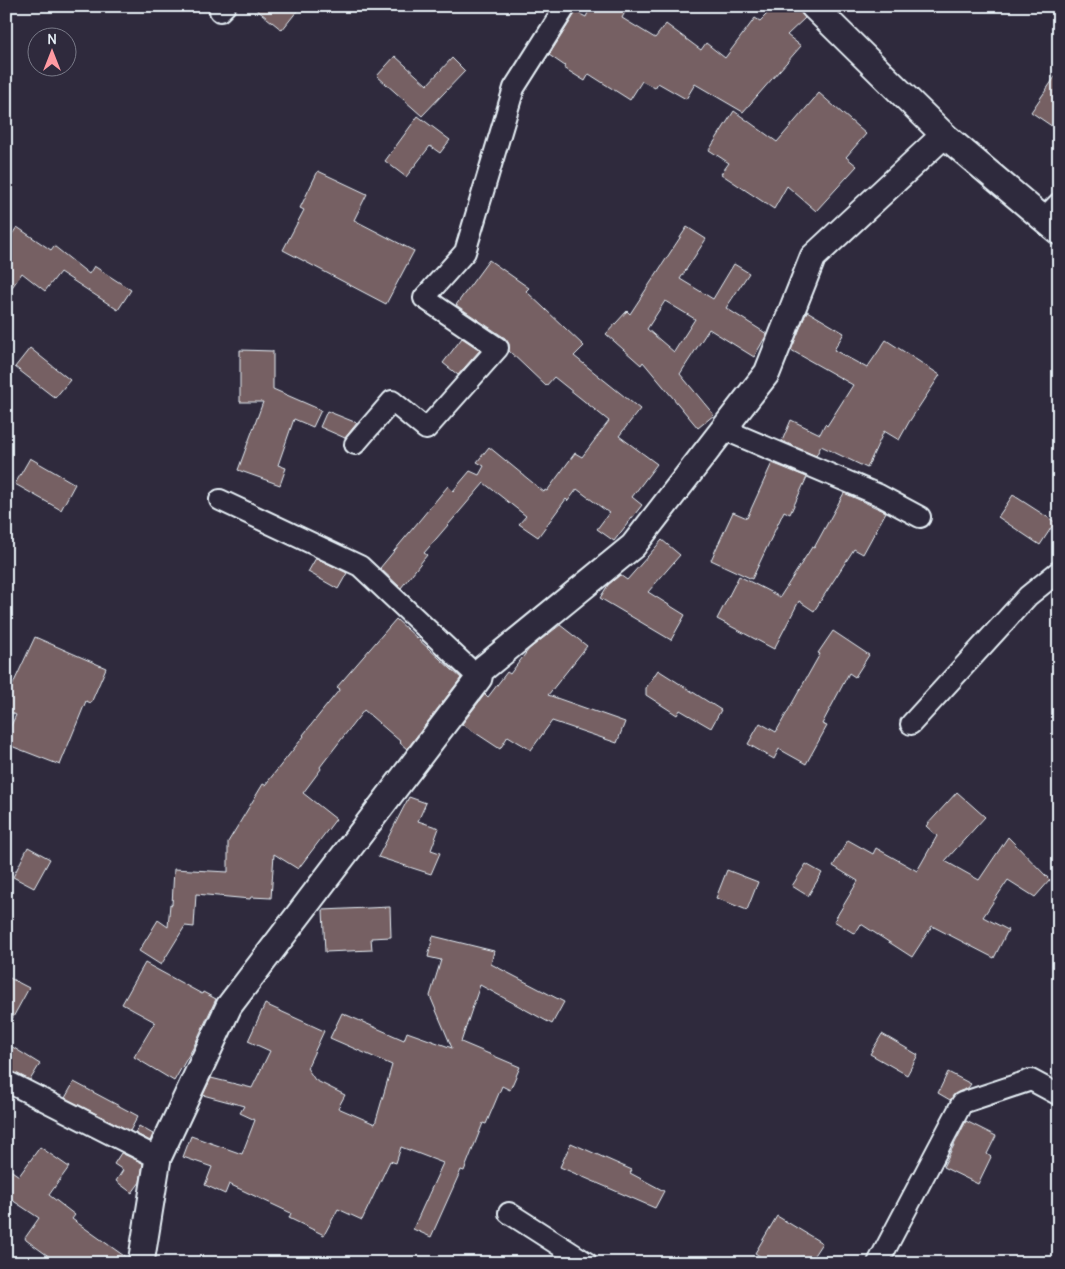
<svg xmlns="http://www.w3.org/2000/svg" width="1065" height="1269" viewBox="0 0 1065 1269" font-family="Delius,sans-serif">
<rect width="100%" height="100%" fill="#2f2a3d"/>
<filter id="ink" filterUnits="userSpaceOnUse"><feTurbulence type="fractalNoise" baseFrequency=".02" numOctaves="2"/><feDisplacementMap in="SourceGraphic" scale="10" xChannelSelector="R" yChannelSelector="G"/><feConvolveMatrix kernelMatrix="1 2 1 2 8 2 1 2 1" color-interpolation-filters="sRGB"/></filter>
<g filter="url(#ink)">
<g fill="#766063" stroke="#e8f1f8" fill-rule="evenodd">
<path d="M 252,6 L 301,6 L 282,30 Z"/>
<path d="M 591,6 L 628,6 L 622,18 L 655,38 L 666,24 L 701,50 L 706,43 L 725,58 L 755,18 L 760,21 L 775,6 L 799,6 L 799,10 L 805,18 L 787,35 L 801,46 L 743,112 L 695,84 L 686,99 L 658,83 L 655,88 L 642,81 L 630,100 L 589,74 L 585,81 L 564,68 L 565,66 L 549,55 L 576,12 L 586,17 Z"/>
<path d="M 395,56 L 427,85 L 452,58 L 465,71 L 422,116 L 377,76 Z"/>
<path d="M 1059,71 L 1059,131 L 1031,112 Z"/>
<path d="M 819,93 L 866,134 L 846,157 L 857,166 L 816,211 L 787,186 L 774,209 L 721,174 L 729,163 L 709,150 L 734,111 L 777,142 Z"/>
<path d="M 418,116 L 450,140 L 440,153 L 430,146 L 406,177 L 385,161 Z"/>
<path d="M 318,171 L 367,194 L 354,220 L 414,251 L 386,304 L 283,250 L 304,210 L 300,208 Z"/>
<path d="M 17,227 L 51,250 L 54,246 L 89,274 L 94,266 L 131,290 L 118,310 L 60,272 L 45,291 L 22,273 L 6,296 L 6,243 Z"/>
<path d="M 687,227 L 706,239 L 680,279 L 713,299 L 734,264 L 749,273 L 726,308 L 767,334 L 754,357 L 709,329 L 680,374 L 714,415 L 698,428 L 643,362 L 641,365 L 606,334 L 627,311 L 630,314 ZM 665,301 L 695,319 L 674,352 L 647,329 Z"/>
<path d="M 489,260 L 529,288 L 526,291 L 584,346 L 574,356 L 640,409 L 619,436 L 657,464 L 632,497 L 642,505 L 614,541 L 597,529 L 609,513 L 577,489 L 568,501 L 566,499 L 538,537 L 519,524 L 526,516 L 484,483 L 424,553 L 427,555 L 401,588 L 380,568 L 448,486 L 453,491 L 470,471 L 479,475 L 484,466 L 477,462 L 489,447 L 544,492 L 545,490 L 547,491 L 575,453 L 582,457 L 609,421 L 554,377 L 546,386 L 509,351 L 509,344 L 505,338 L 456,305 Z"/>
<path d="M 807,311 L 844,333 L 834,350 L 867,368 L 886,340 L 940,375 L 909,422 L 899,440 L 884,431 L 867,468 L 821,446 L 816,456 L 782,441 L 791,420 L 820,434 L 825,424 L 827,426 L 853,385 L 791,350 Z"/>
<path d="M 462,338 L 480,350 L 458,375 L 443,363 Z"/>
<path d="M 30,348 L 70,380 L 55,398 L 15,367 Z"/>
<path d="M 240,350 L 273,351 L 273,389 L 321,410 L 313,427 L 294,419 L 278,465 L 286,468 L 280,485 L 238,470 L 263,402 L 240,402 Z"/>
<path d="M 327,411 L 357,423 L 345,438 L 320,427 Z"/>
<path d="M 30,458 L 75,484 L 61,510 L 15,484 Z"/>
<path d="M 772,463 L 807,477 L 790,514 L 784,511 L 752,579 L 711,560 L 733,512 L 747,518 Z"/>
<path d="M 844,493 L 886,512 L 863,554 L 854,549 L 814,611 L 799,601 L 774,649 L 717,619 L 739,576 L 780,597 L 812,547 L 814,548 Z"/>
<path d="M 1013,495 L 1055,522 L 1040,545 L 998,517 Z"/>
<path d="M 662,540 L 680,555 L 648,592 L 685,615 L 671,640 L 600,598 L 608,585 L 620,575 L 627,580 Z"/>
<path d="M 316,558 L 347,573 L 338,589 L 308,572 Z"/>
<path d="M 396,619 L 461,678 L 407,749 L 400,743 L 401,742 L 364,710 L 320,767 L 321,769 L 303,793 L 336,819 L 298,869 L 274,854 L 271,898 L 251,897 L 250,899 L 196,894 L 194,927 L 185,926 L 161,965 L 139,951 L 158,920 L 168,927 L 170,904 L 172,905 L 174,869 L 228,872 L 228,842 L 263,784 L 265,785 L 304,736 L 303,735 L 340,689 L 337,687 Z"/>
<path d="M 560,625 L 587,646 L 548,695 L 625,722 L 617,743 L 552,721 L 531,750 L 508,736 L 500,749 L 462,724 L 485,694 L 488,697 L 507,672 L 510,674 L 529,649 Z"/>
<path d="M 833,631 L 869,655 L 855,677 L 849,673 L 822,724 L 827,726 L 806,764 L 779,749 L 774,759 L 748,744 L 760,723 L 776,732 L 820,654 L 818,653 Z"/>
<path d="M 35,637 L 106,668 L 91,703 L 86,701 L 60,765 L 6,744 L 6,736 L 16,715 L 6,710 L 6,699 Z"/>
<path d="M 658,670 L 721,710 L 711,728 L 680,710 L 677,715 L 646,695 L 646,688 Z"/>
<path d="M 957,792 L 985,817 L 945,861 L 979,880 L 1008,837 L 1050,880 L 1035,897 L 1008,880 L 983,917 L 1008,930 L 994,958 L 932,926 L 912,957 L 861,924 L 855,934 L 834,921 L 858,881 L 833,866 L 848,840 L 873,854 L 876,848 L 917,871 L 937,836 L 926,826 Z"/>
<path d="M 409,797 L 426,803 L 418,821 L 439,828 L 431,850 L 440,853 L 431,874 L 378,857 Z"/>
<path d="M 28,847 L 50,859 L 34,888 L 13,877 Z"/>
<path d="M 806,864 L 822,873 L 808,896 L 792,886 Z"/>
<path d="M 727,870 L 758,882 L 747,910 L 716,898 Z"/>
<path d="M 390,907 L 391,937 L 371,938 L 372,950 L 325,952 L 323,910 Z"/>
<path d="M 433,936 L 494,951 L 491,964 L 564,1002 L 552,1024 L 480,985 L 461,1042 L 520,1067 L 510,1090 L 502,1086 L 486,1124 L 483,1123 L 464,1171 L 461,1170 L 431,1237 L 413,1229 L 443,1163 L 401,1147 L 396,1163 L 390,1161 L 362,1220 L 338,1209 L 324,1235 L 289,1218 L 291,1213 L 229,1184 L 225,1194 L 205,1185 L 212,1167 L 183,1157 L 191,1136 L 242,1154 L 255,1120 L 240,1113 L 244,1106 L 203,1095 L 211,1078 L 252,1088 L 270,1051 L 248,1041 L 265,1004 L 324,1031 L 307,1068 L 315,1080 L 345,1095 L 338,1108 L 375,1124 L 392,1065 L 330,1038 L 342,1013 L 404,1040 L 407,1032 L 452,1048 L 430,996 L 441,960 L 428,957 Z"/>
<path d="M 145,963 L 202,994 L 203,992 L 216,999 L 193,1048 L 174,1081 L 134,1057 L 155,1022 L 122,1004 Z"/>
<path d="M 6,976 L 29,988 L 6,1030 Z"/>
<path d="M 882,1034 L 918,1055 L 907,1075 L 870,1054 Z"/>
<path d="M 6,1043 L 40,1064 L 30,1080 L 6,1069 Z"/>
<path d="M 948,1072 L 971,1084 L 968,1088 L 958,1092 L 950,1100 L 938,1093 Z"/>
<path d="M 74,1082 L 138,1116 L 130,1131 L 65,1098 Z"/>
<path d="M 966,1121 L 996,1136 L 987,1154 L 991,1157 L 978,1184 L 943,1167 Z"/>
<path d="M 139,1126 L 153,1134 L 150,1141 L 135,1133 Z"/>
<path d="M 571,1143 L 632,1170 L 630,1173 L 664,1191 L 655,1208 L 560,1167 Z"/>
<path d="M 40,1147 L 69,1167 L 49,1195 L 75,1215 L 72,1219 L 127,1258 L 127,1263 L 58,1263 L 26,1240 L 25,1238 L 39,1218 L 6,1196 L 6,1167 L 19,1176 Z"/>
<path d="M 121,1153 L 143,1163 L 140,1182 L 132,1193 L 116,1181 L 123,1170 L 114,1164 Z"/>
<path d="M 777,1216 L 822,1243 L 809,1263 L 770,1263 L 755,1253 Z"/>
</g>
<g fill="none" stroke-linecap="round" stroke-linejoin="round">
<g stroke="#e8f1f8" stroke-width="24">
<g id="minor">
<path d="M 220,11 L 225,6"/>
<path d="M 1043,219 L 1059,203"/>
<path d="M 723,429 L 879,495 L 920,517"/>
<path d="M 355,444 L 392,401 L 426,429 L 498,348 L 424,298 L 465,252 L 514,88 L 566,6"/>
<path d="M 220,500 L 360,566 L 479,678"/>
<path d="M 911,724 L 1028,596 L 1059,571"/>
<path d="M 6,1081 L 158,1158"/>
<path d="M 509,1213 L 587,1263"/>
<path d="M 878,1263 L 962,1103 L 1031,1080 L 1059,1095"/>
</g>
</g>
<g stroke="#e8f1f8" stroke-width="29">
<g id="tertiary">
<path d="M 813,6 L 944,135 L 1059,232"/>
<path d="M 141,1263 L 158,1158 L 229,1006 L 479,678 L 480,671 L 633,546 L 767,373 L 813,257 L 944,135"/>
</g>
</g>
<use href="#minor" stroke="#2f2a3d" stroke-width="20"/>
<use href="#tertiary" stroke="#2f2a3d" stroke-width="25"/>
</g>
</g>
<rect width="1065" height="1269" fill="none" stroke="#2f2a3d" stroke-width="25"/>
<rect x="12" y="12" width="1040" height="1244" fill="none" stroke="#e8f1f8" stroke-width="2" filter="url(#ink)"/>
<g transform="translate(52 52)"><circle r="24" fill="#2f2a3d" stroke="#797a88"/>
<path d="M0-4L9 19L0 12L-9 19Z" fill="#ff9aa2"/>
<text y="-8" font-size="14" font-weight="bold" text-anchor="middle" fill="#e8f1f8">N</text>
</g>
</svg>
